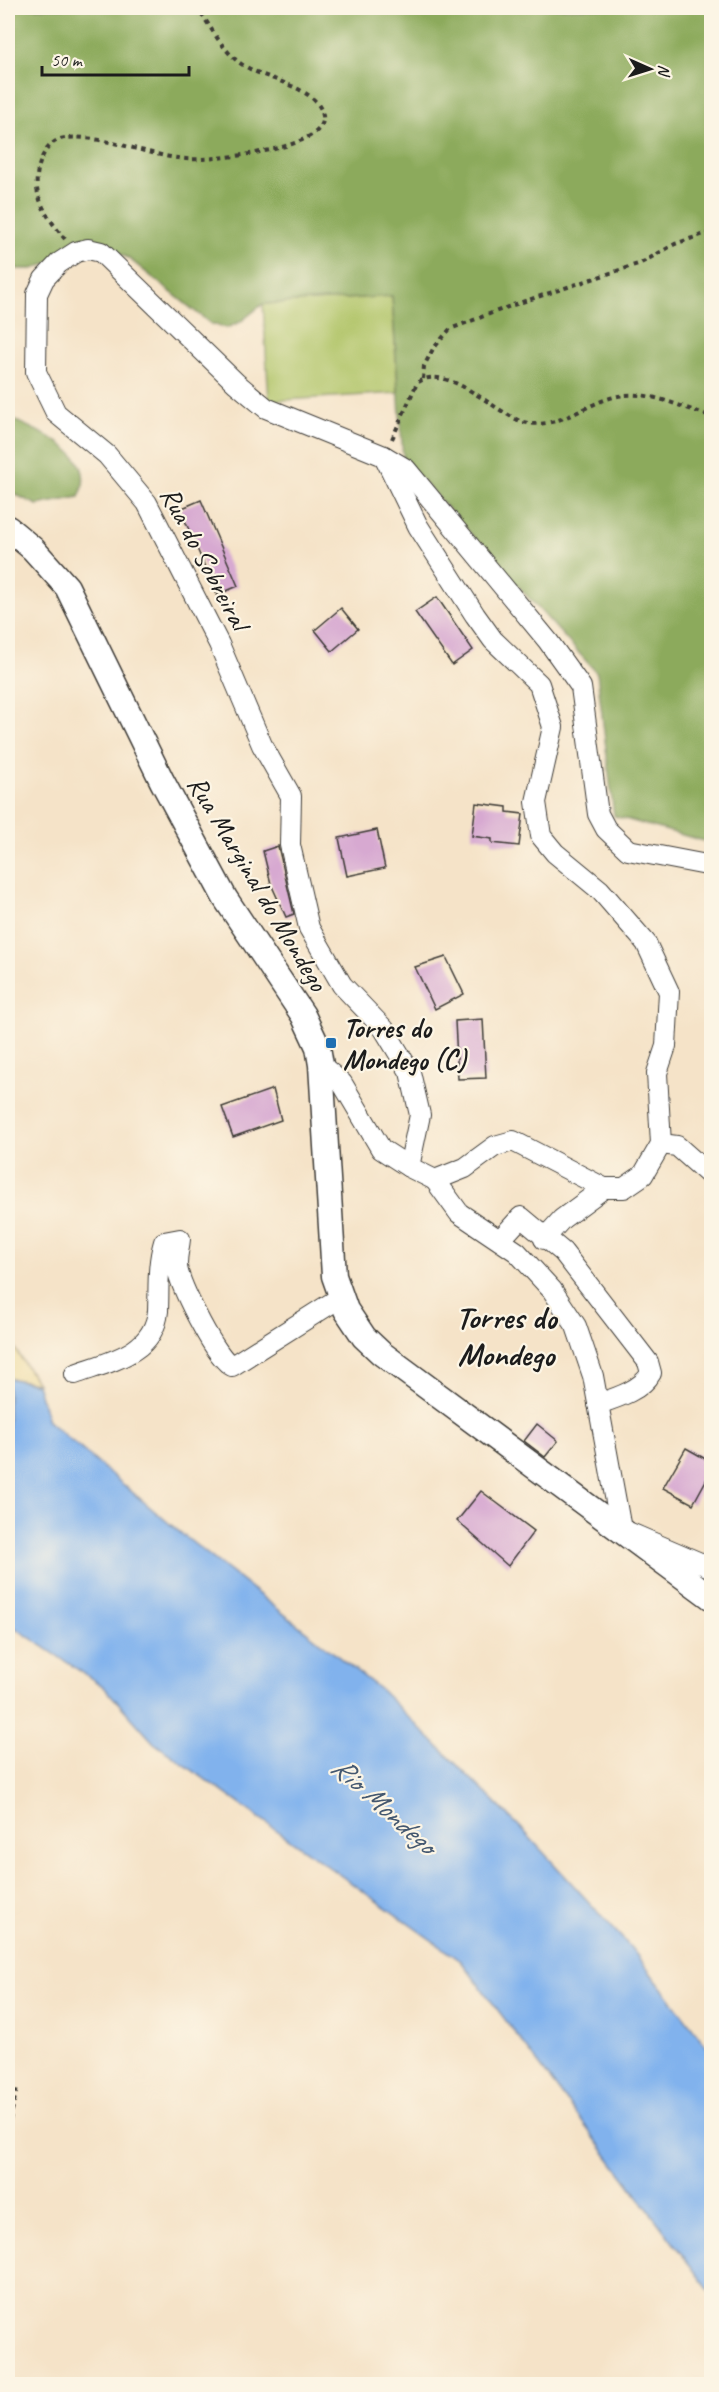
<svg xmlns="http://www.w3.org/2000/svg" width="719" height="2392" viewBox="0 0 719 2392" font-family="Caveat,sans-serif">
<rect width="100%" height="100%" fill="#fcf5e5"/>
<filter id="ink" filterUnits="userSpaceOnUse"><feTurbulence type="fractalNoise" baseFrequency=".0167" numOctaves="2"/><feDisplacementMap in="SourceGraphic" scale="12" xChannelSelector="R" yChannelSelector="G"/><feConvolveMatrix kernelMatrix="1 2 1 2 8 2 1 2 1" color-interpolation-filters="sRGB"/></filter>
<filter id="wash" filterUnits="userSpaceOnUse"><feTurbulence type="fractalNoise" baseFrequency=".008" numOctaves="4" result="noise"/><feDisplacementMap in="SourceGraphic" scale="24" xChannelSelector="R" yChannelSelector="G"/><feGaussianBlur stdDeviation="1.35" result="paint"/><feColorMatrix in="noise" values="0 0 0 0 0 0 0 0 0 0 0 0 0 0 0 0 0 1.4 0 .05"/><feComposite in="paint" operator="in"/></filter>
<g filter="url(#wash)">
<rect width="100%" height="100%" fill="#f5e3c8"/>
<path fill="#b0c468" stroke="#667042" stroke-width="1.5" d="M 392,296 L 398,393 L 269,401 L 263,304 Z"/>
<g fill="#8caa5c" stroke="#54633c" stroke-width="1.5">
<path d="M 8,8 L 711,8 L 711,843 L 614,816 L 597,673 L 403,459 L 392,296 L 263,304 L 240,322 L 227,328 L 211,324 L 128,258 L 100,244 L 33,269 L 8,269 Z"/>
<path d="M 8,417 C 39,433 101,452 79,497 L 37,505 L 8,491 Z"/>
</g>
<path fill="#eeda9e" stroke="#857b5d" stroke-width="1.5" d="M 8,1338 L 37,1383 L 8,1378 Z"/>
<path fill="#81b2ed" stroke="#4e6784" stroke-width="1.5" d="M 8,1378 L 37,1384 L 48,1421 L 183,1535 L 381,1690 L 521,1828 L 632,1949 L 711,2052 L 711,2293 L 461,1961 L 154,1743 L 104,1687 L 8,1623 Z"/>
<g id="blocks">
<g fill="#d7a9d1">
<path d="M 201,500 L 238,586 L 217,595 L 180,509 Z"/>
<path d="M 437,597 L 473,650 L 452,665 L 415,612 Z"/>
<path d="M 341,608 L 358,629 L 332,651 L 315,630 Z"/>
<path d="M 476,803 L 507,807 L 507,812 L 523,814 L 519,846 L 492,843 L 492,839 L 472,836 Z"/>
<path d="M 377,830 L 385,868 L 347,876 L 339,838 Z"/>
<path d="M 278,846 L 294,914 L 286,917 L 271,884 L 263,851 Z"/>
<path d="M 446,957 L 464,994 L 435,1009 L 415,967 Z"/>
<path d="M 483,1019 L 486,1078 L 458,1079 L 455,1021 Z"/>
<path d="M 273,1089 L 281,1120 L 233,1137 L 222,1107 Z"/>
<path d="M 537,1424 L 558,1441 L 545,1457 L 524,1441 Z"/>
<path d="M 686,1448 L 711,1462 L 711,1471 L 693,1504 L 663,1488 Z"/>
<path d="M 481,1491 L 534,1531 L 508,1566 L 457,1521 Z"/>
</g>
</g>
</g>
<g filter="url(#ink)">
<use href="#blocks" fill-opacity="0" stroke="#3d3a36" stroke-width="1.5"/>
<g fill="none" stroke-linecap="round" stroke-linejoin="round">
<g stroke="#3d3a36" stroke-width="22">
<g id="minor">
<path d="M 384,456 L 418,526 L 475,615 L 493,640 L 539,684 L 553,727 L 536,802 L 541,836 L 555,853 L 600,890 L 646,943 L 669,992 L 666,1046 L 657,1073 L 661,1144 L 643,1175 L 624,1188 L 604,1188 L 562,1219 L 544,1239"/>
<path d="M 321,1065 L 342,1083 L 381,1149 L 409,1167 L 435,1180 L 465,1168 L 495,1146 L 513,1141 L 604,1188"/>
<path d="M 661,1144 L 677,1146 L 712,1177"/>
<path d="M 409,1167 L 420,1115 L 410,1072 L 384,1029 L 342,985 L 309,928 L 290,845 L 291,796 L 262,745 L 219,644 L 147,503 L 107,455 L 56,413 L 36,372 L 37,294 L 44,279 L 59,263 L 76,252 L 88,249 L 101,252 L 236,383 L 266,408 L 384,456 L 406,469 L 548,641 L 581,687 L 598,814 L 606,829 L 628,850 L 712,866"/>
<path d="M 435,1180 L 459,1213 L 517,1252 L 552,1290 L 576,1326 L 593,1376 L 621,1529 L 712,1568"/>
<path d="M 500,1240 L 521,1217 L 563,1252 L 648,1362 L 651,1373 C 642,1390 616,1398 598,1404"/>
<path d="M 75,1374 C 108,1362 154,1354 158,1311 C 159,1287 157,1265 164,1242 L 180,1239 C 179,1250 175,1261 178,1272 C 183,1290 216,1359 232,1366 L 341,1297"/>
</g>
</g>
<g stroke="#3d3a36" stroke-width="27">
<path id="major" d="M 8,528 L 33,549 L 67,587 L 162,781 L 225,898 L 303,1015 L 318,1047 L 321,1065 L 334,1276 L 346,1310 L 364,1337 L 381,1353 L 712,1598"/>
</g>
<g stroke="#3d3a36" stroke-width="4" stroke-dasharray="4.5 4.5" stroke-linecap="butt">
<path d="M 65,239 C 55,227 44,213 39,197 C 32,178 41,141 65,138 C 103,134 147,156 186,159 C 209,161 329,150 323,116 C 317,83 258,81 235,59 C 220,45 209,25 198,8"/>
<path d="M 423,379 L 424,366 L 433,349 L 450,329 L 513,305 L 641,263 L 675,244 L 710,232"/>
<path d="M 392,439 L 417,383 C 446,361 495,413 523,422 C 556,431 585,404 614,397 C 647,388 680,408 712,416"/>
<path d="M 8,2129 L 17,2088"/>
</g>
<use href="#minor" stroke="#fff" stroke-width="20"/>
<use href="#major" stroke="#fff" stroke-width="24"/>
</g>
</g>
<rect fill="#1f6fb2" stroke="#fcf5e5" stroke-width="2" x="325" y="1037" width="12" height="12" rx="3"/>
<g text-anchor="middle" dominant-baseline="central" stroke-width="4.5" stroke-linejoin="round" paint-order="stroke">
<g font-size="28" fill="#1c1c1c" stroke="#fcf5e5">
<text transform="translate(205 558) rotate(62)">Rua do Sobreiral</text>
<text transform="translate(258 883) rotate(59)">Rua Marginal do Mondego</text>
</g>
<g font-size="28" font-weight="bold" fill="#1c1c1c" stroke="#fcf5e5" text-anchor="start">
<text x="343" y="1027">Torres do<tspan x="343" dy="32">Mondego (C)</tspan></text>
</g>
<g font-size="30" font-style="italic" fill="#445870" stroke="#fcf5e5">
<text transform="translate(384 1805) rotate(42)">Rio Mondego</text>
</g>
<g font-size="32" font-weight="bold" fill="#1c1c1c" stroke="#fcf5e5">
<text x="506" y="1317">Torres do<tspan x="506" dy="37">Mondego</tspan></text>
</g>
</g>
<rect width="719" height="2392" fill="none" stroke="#fcf5e5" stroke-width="30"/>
<g transform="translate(650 69) rotate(93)" stroke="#fcf5e5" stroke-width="4.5" paint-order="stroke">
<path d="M0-4.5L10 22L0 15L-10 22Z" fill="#1c1c1c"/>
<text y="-9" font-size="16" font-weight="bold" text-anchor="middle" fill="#1c1c1c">N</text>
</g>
<path d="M42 66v9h147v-9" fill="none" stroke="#1c1c1c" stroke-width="3"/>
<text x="51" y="66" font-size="18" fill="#1c1c1c" stroke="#fcf5e5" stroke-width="4.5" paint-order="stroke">50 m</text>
</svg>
